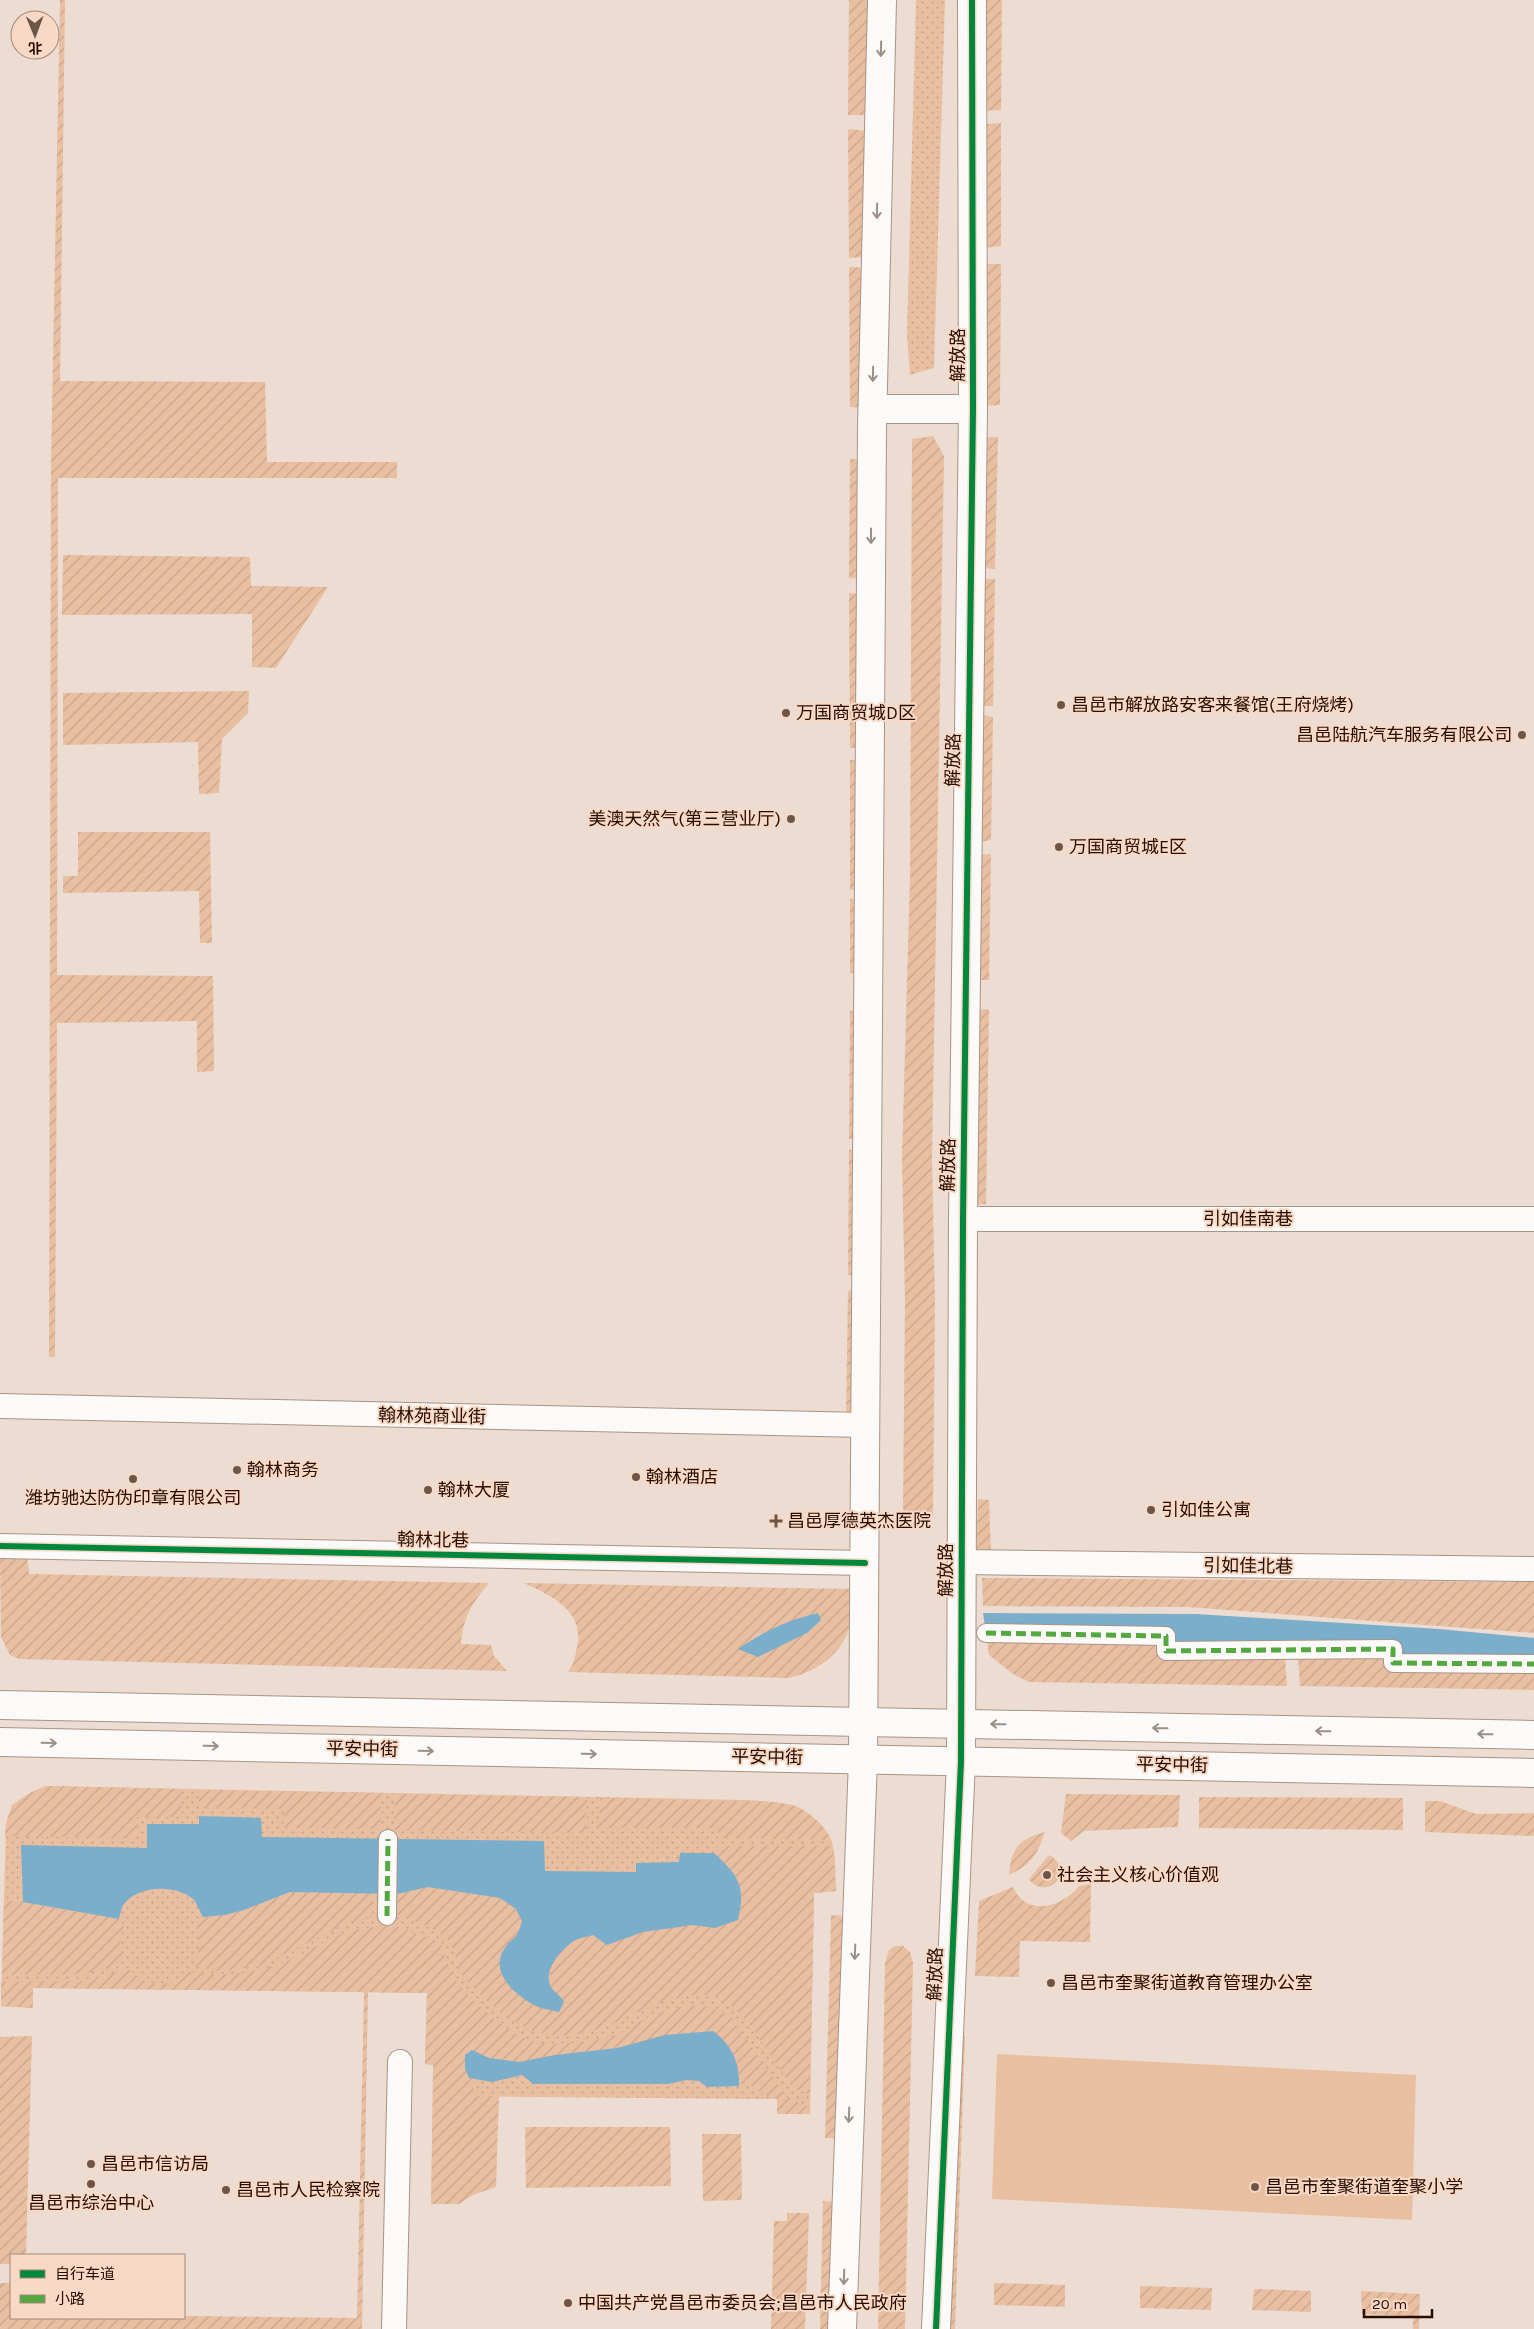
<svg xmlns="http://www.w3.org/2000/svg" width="1534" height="2329" viewBox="0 0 1534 2329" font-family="Karla,'Noto Sans SC',sans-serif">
<defs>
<pattern id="park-dots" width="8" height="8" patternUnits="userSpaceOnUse" patternTransform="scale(1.25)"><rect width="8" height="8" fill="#e9bfa2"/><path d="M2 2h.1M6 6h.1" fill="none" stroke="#c8a38a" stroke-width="1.8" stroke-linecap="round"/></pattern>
<pattern id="garden-furrows" width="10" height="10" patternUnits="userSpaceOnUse" patternTransform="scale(1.25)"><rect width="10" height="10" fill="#e9bfa2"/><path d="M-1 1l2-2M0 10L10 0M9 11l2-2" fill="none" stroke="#c8a38a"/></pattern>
</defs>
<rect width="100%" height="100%" fill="#ecdcd1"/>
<path fill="#e9bfa2" d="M 997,2054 L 1416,2075 L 1412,2220 L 992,2199 Z"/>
<g fill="url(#park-dots)">
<path d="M 916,0 L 945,0 L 934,368 L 910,375 L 907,335 Z"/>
<path d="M 46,1786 L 746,1800 C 774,1802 800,1802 820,1825 C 824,1829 828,1833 830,1837 C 837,1854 835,1873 836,1891 L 814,1893 L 810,2114 L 777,2114 L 777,2099 L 433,2096 L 433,2065 L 425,2064 L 427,1993 L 33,1988 L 33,2008 L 1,2006 L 6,1825 L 12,1805 L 30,1793 Z"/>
</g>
<g fill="url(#garden-furrows)" fill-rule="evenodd">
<path d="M 60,0 L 65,0 L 60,381 L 265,382 L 267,462 L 397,462 L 397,478 L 58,478 L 57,975 L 213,976 L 214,1071 L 197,1072 L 197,1021 L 57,1023 L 55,1357 L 49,1357 L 51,463 Z"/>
<path d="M 849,0 L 869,0 L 867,115 L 848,115 Z"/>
<path d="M 986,0 L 1002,0 L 1001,110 L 983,111 Z"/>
<path d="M 1001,123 L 1001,246 L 985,248 L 985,124 Z"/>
<path d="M 848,129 L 868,131 L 867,257 L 849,258 Z"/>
<path d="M 982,264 L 1001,264 L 1000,405 L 982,406 Z"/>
<path d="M 849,267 L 866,268 L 866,408 L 850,407 Z"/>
<path d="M 933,436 L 944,456 L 932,1157 L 935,1302 L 933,1515 L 913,1525 L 903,1509 L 905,1301 L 902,1157 L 910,877 L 912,439 Z"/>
<path d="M 998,437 L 995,569 L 982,568 L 983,438 Z"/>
<path d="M 850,459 L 865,459 L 865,579 L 849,578 Z"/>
<path d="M 63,555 L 250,557 L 251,586 L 328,587 L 276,668 L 252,667 L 252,614 L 62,615 Z"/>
<path d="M 982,579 L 995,579 L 993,706 L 982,706 Z"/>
<path d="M 849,593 L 865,594 L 864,747 L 850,748 Z"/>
<path d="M 249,691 L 248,713 L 222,739 L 219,793 L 199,794 L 198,742 L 63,745 L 63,693 Z"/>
<path d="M 983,715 L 993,717 L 991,840 L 980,842 Z"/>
<path d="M 850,760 L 863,760 L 863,889 L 850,890 Z"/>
<path d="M 78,832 L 210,832 L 212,943 L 200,943 L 199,891 L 63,893 L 63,876 L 78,876 Z"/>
<path d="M 991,854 L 989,980 L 977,980 L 980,855 Z"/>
<path d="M 850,899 L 863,899 L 862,972 L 850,973 Z"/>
<path d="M 989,1009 L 986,1204 L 974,1205 L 976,1010 Z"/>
<path d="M 862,1010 L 860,1139 L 849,1139 L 850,1011 Z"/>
<path d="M 860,1149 L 859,1274 L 848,1275 L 849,1150 Z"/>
<path d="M 858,1290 L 857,1417 L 846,1417 L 848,1291 Z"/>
<path d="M 978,1499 L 989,1500 L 991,1553 L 976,1554 Z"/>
<path d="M 27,1554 L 29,1574 L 489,1583 C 472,1603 463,1617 461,1644 L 491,1645 L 494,1656 L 507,1671 L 19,1659 L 10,1655 L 1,1637 L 0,1555 Z"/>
<path d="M 982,1578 L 1534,1582 L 1534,1633 L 1187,1607 L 983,1606 Z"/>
<path d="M 524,1583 L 850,1589 C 850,1600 852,1614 850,1625 C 843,1654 815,1673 788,1678 L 568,1672 C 574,1664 575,1657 577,1647 C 585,1611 552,1596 524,1583 ZM 807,1633 L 787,1641 L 739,1649 L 760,1634 Z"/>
<path d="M 987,1639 L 1156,1642 L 1157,1654 L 1285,1658 L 1287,1686 L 1029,1682 L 1013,1674 L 989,1655 Z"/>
<path d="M 1384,1656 L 1534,1669 L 1534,1690 L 1300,1686 L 1298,1658 Z"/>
<path d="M 46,1786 L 181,1789 L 182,1817 L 137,1817 L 138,1839 L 5,1836 C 6,1805 19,1797 46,1786 Z"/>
<path d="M 199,1790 L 381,1793 L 380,1829 L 284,1828 L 284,1809 L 199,1808 Z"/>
<path d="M 395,1794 L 587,1797 L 586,1833 L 394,1830 Z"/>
<path d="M 1066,1794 L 1180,1795 L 1178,1827 L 1084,1831 L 1071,1841 L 1061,1833 Z"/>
<path d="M 1199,1797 L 1403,1798 L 1403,1830 L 1199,1828 Z"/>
<path d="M 600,1798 L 776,1802 C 783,1804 793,1804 800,1808 C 810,1813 828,1828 830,1840 L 718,1838 L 718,1828 L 599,1828 Z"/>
<path d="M 1425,1801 L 1440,1801 L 1476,1814 L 1534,1813 L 1534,1836 L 1425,1832 Z"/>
<path d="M 1045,1832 C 1037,1855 1032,1864 1009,1875 C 1011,1848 1019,1839 1045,1832 Z"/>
<path d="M 716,1846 L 832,1846 L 836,1891 L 814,1893 L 810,2095 C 805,2093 798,2090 793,2087 C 788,2082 784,2074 780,2069 C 764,2047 741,2003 715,1997 C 656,1983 606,2049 540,2033 C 516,2028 476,1995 462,1974 C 455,1964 456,1948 448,1940 C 434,1926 415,1922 397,1915 L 397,1894 L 428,1887 L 500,1898 L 516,1909 L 522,1920 L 519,1935 L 504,1949 L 553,1991 C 543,1974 557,1949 574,1941 C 580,1938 587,1937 593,1935 L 608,1945 L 643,1932 L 693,1925 L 715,1928 L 738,1920 C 746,1886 739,1876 714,1853 Z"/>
<path d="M 1049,1855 C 1077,1870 1046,1903 1029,1879 Z"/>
<path d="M 1091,1884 L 1090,1942 L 1020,1941 L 1019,1977 L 975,1976 L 979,1901 L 1013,1887 C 1026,1917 1062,1908 1079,1886 Z"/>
<path d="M 307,1891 L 372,1893 L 372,1916 L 339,1927 L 262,1965 L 222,1972 L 193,1966 C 202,1951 200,1938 194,1922 C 205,1915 215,1917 228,1914 C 255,1908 280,1893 307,1891 Z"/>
<path d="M 4,1900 L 23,1902 L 119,1919 L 124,1925 C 120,1938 118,1948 124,1961 L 86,1974 L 2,1975 Z"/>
<path d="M 831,1915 L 848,1916 L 841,2138 L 825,2138 Z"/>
<path d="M 393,1926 L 439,1941 C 445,1953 448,1968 455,1979 C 468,1999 509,2034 532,2041 C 549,2047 598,2042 615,2035 C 625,2032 635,2024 645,2019 C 673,2006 705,1998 731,2017 L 786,2097 L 810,2108 L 810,2114 L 777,2114 L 777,2099 C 767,2098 750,2084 739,2079 C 741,2060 727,2041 713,2031 L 665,2035 L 617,2048 L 555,2055 L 520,2062 L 489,2058 L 472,2050 L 469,2078 L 475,2079 L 473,2096 L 499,2096 L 496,2187 L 473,2195 L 459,2204 L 431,2204 L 433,2065 L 425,2064 L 427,1993 L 368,1992 L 362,2329 L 0,2329 L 0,2283 L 11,2283 L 11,2318 L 184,2318 L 184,2316 L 357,2318 L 364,1992 L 33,1988 L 33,2008 L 1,2006 L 1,1982 L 89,1981 L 128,1968 C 145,1988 169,1989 189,1972 C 228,1979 266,1972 302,1954 C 320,1945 338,1933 358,1929 C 369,1927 382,1927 393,1926 Z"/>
<path d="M 895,1946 L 903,1946 L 910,1952 L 913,1963 L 905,2329 L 878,2329 L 885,1963 L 889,1950 Z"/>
<path d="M 32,2036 L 26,2255 L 11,2255 L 11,2264 L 0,2264 L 0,2037 Z"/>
<path d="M 958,2036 L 965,2036 L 955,2329 L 947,2329 Z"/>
<path d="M 525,2127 L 670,2127 L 671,2186 L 526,2188 Z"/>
<path d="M 702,2134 L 741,2134 L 742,2200 L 703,2201 Z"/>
<path d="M 823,2201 L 838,2202 L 835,2329 L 820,2329 Z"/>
<path d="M 787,2213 L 809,2213 L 805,2329 L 771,2329 L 774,2221 L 787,2221 Z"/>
<path d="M 994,2283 L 1065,2285 L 1065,2307 L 994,2305 Z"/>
<path d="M 1140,2286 L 1212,2288 L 1211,2310 L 1140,2308 Z"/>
<path d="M 1254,2289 L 1311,2291 L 1311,2312 L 1252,2310 Z"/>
<path d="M 1361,2291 L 1420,2294 L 1419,2329 L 1413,2329 L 1413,2316 L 1362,2314 Z"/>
</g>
<g fill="#7baecb">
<path d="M 818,1613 L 821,1620 L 807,1633 L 758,1657 L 738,1649 C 764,1631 788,1620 818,1613 Z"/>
<path d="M 983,1613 L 1196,1614 L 1439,1629 L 1534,1638 L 1534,1656 L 1400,1654 L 1175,1644 L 1174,1630 L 985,1626 Z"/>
<path d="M 199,1816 L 261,1818 L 262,1837 L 544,1841 L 545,1871 L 636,1872 L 636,1863 L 679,1862 L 680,1853 L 714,1853 C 739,1876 746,1886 738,1920 L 715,1928 L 693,1925 L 643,1932 L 607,1945 L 593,1935 C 586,1937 577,1938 571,1943 C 560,1951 544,1970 550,1985 C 553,1992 560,1994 564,2002 L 559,2012 C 552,2010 543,2009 536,2006 C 516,1996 489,1973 504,1949 C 514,1935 517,1941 522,1921 L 516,1909 L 500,1898 L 428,1887 L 397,1894 L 290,1892 L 244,1910 L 225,1915 L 203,1917 C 200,1912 197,1903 193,1899 C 176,1884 138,1885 124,1904 C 121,1908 120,1915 119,1919 L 23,1902 L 21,1845 L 147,1848 L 147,1824 L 199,1824 Z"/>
<path d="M 713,2031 C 732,2045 740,2063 739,2086 L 707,2087 L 699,2081 L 686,2080 L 668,2084 L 533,2084 L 522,2075 L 492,2082 L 469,2078 L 465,2069 L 465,2055 L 472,2050 L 489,2058 L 519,2062 L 555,2055 L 617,2048 L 665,2035 Z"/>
</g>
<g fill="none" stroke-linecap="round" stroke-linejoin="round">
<g stroke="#a89486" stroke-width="20">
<g id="pedestrian">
<path d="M 986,1633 L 1166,1636 L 1166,1651 L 1393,1649 L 1393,1663 L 1534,1664"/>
<path d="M 387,1916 L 388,1839"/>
</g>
</g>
<g stroke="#a89486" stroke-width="26">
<g id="minor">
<path d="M 963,1219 L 1534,1219"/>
<path d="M 0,1406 L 864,1425"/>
<path d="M 0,1546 L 865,1563"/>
<path d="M 962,1562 L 1534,1569"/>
<path d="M 394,2329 L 400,2062"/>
</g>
</g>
<g stroke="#a89486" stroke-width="30">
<g id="tertiary">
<path d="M 873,409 L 973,409"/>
<path d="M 842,2329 L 863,1759 L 872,429 L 882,0"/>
<path d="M 936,2329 L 961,1761 L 963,1219 L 973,409 L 972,0"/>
</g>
</g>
<g stroke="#a89486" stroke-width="30">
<g id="primary">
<path d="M 0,1705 L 1534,1735"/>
<path d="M 0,1742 L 1534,1773"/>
</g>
</g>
<use href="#pedestrian" stroke="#fcfaf8" stroke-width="18"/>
<use href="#minor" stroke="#fcfaf8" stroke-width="24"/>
<use href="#tertiary" stroke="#fcfaf8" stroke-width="28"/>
<use href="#primary" stroke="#fcfaf8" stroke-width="28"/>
<g stroke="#53a840" stroke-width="5" stroke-dasharray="10 5" stroke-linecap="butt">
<path d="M 986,1633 L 1166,1636 L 1166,1651 L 1393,1649 L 1393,1663 L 1534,1664"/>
<path d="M 387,1916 L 388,1839"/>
</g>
<g stroke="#f8d9c5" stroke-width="9">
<g id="cycleway">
<path d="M 0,1546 L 865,1563"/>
<path d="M 936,2329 L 961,1761 L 963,1219 L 973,409 L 972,0"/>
</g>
</g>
<use href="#cycleway" stroke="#00873e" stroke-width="6"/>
</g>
<defs><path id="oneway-shaft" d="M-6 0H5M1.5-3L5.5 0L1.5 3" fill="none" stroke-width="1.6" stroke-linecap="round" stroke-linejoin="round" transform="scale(1.25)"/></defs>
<g stroke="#9c8f88">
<use href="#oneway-shaft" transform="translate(881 49) rotate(91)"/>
<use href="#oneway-shaft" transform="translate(877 211) rotate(91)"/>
<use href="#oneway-shaft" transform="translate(873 374) rotate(91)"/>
<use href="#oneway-shaft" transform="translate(871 536) rotate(90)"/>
<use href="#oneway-shaft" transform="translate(998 1724) rotate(-179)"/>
<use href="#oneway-shaft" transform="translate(1160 1728) rotate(-179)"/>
<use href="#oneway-shaft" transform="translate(1323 1731) rotate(-179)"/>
<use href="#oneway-shaft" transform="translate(1485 1734) rotate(-179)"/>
<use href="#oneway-shaft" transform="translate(49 1743) rotate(1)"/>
<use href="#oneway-shaft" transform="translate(211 1746) rotate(1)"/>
<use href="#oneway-shaft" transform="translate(426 1751) rotate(1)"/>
<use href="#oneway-shaft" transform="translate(589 1754) rotate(1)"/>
<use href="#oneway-shaft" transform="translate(855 1952) rotate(92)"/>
<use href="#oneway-shaft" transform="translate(849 2115) rotate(92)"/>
<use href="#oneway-shaft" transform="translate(844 2277) rotate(92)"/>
</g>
<g fill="#6c5549" stroke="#f8d9c5" stroke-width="2">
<circle cx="1061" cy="705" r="5"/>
<circle cx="786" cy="713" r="5"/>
<circle cx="1522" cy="735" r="5"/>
<circle cx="791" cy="819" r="5"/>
<circle cx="1059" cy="847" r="5"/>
<circle cx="237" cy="1470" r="5"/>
<circle cx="636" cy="1477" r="5"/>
<circle cx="133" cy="1479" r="5"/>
<circle cx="428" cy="1490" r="5"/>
<circle cx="1151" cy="1510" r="5"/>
<path d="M773.5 1513.5h5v5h5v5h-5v5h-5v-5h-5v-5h5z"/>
<circle cx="1047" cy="1875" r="5"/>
<circle cx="1051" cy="1983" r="5"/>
<circle cx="91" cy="2164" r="5"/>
<circle cx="91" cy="2184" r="5"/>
<circle cx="1255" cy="2187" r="5"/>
<circle cx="226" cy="2190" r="5"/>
<circle cx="568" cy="2303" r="5"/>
</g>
<g text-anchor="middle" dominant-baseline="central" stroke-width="4" stroke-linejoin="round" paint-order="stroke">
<g font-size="18" fill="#270c00" stroke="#f8d9c5">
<text transform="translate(958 355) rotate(-90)">解放路</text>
<text transform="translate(953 760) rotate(-89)">解放路</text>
<text transform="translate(948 1165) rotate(-89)">解放路</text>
<text x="1248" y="1219">引如佳南巷</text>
<text transform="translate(432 1416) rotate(1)">翰林苑商业街</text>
<text transform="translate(433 1540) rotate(1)">翰林北巷</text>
<text transform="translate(1248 1566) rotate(1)">引如佳北巷</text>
<text transform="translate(946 1570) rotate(-90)">解放路</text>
<text transform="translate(362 1749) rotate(1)">平安中街</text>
<text transform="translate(767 1757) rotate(1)">平安中街</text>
<text transform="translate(1172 1765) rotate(1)">平安中街</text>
<text transform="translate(935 1974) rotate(-88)">解放路</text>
</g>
<g font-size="18" fill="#270c00" stroke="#f8d9c5" text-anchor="start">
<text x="1071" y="705">昌邑市解放路安客来餐馆(王府烧烤)</text>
<text x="796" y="713">万国商贸城D区</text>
<text x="1512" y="735" text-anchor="end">昌邑陆航汽车服务有限公司</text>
<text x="781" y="819" text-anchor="end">美澳天然气(第三营业厅)</text>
<text x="1069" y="847">万国商贸城E区</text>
<text x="247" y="1470">翰林商务</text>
<text x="646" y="1477">翰林酒店</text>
<text x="438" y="1490">翰林大厦</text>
<text x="133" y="1498" text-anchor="middle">潍坊驰达防伪印章有限公司</text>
<text x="1161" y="1510">引如佳公寓</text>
<text x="787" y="1521">昌邑厚德英杰医院</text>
<text x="1057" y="1875">社会主义核心价值观</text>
<text x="1061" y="1983">昌邑市奎聚街道教育管理办公室</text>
<text x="101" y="2164">昌邑市信访局</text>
<text x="1265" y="2187">昌邑市奎聚街道奎聚小学</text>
<text x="236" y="2190">昌邑市人民检察院</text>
<text x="91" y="2203" text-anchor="middle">昌邑市综治中心</text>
<text x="578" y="2303">中国共产党昌邑市委员会;昌邑市人民政府</text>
</g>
</g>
<rect x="10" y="2254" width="175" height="65" fill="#f8d9c5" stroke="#a48776"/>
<rect x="20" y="2270" width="25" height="8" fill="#00873e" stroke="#a48776"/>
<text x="55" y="2279" font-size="15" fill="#270c00">自行车道</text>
<rect x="20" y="2295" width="25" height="8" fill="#53a840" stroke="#a48776"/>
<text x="55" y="2304" font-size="15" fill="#270c00">小路</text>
<g transform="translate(35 35) rotate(179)"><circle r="24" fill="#f8d9c5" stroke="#a48776"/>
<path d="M0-4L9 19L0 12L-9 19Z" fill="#6c5549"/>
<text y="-8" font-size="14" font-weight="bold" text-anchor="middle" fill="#270c00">北</text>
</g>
<path d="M1364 2309v8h68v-8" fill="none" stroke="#270c00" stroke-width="2.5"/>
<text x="1372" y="2309" font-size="15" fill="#270c00" stroke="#f8d9c5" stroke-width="4" paint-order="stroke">20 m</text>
</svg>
